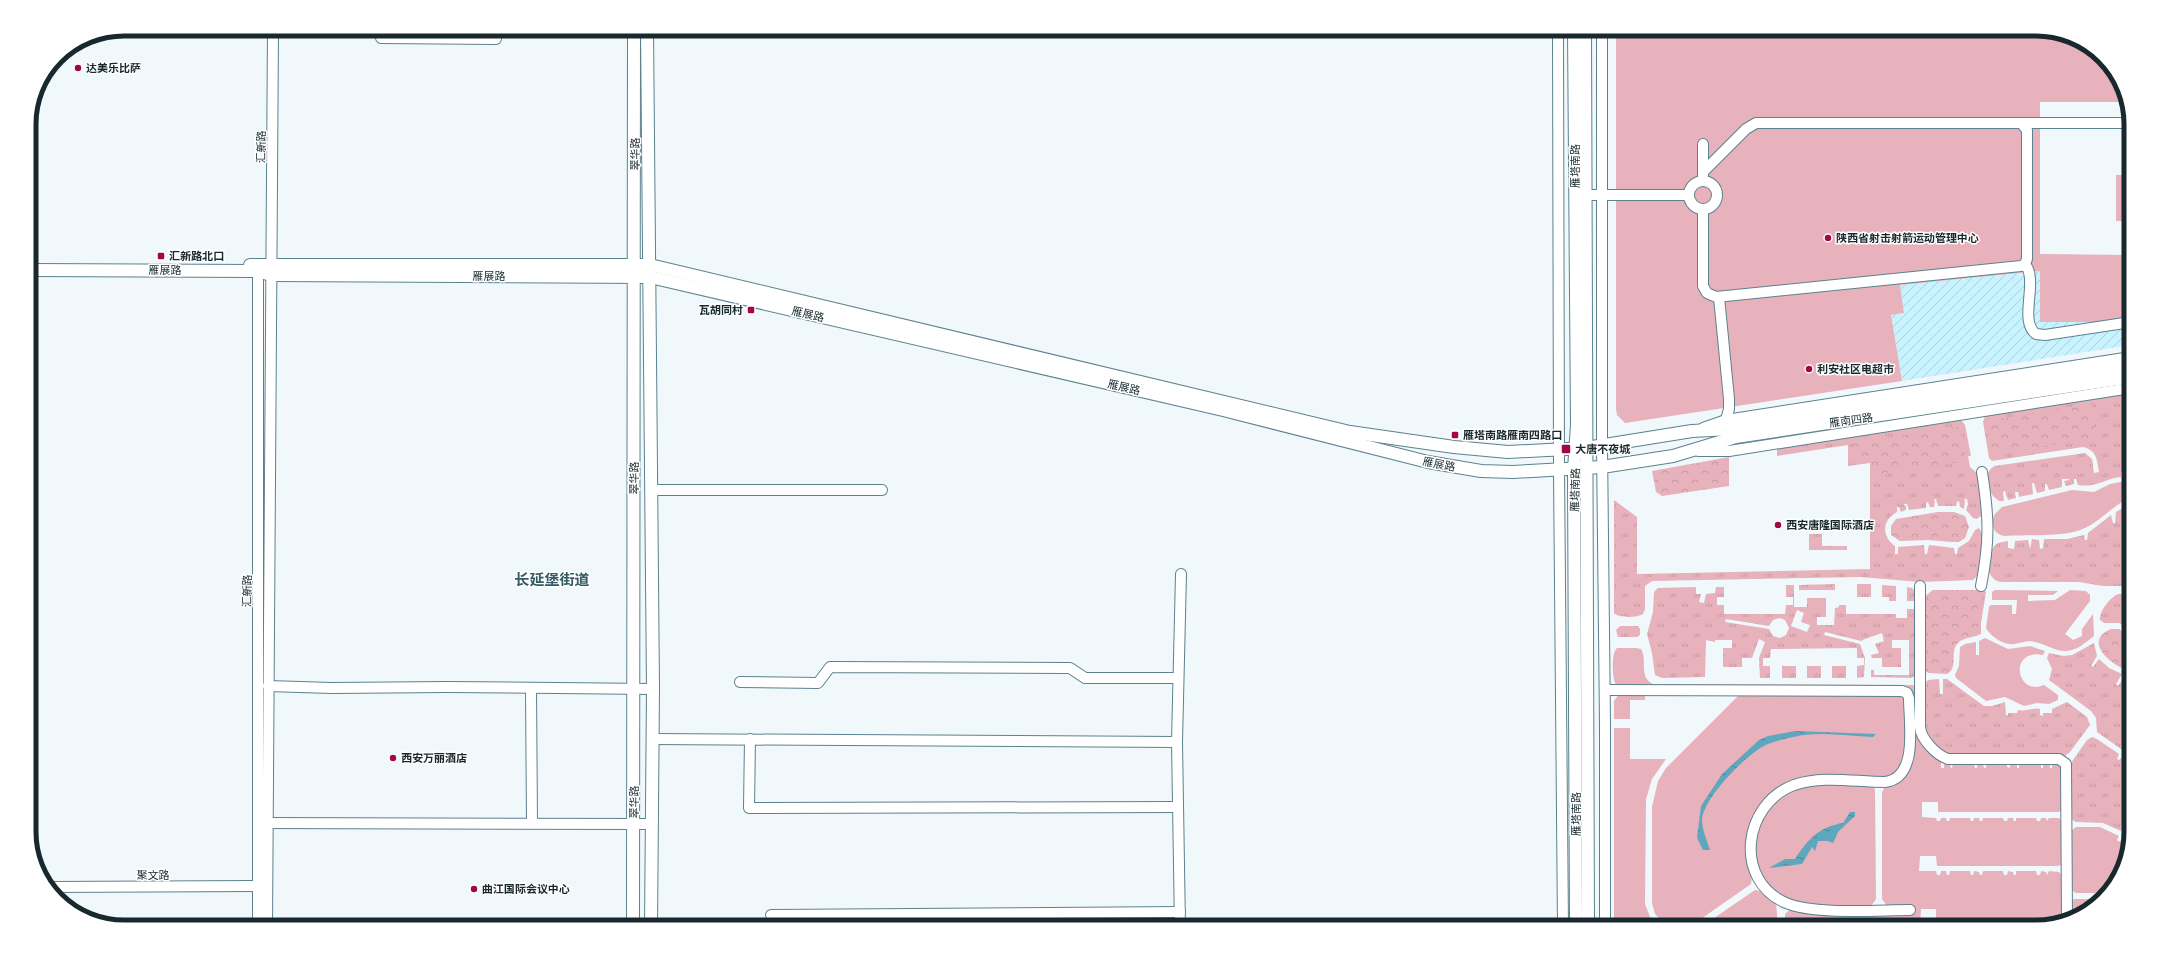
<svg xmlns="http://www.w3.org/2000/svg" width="2160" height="956" viewBox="0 0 2160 956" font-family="Montserrat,'Noto Sans SC',sans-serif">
<defs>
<pattern id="industrial-furrows" width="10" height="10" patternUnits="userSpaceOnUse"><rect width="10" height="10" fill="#c9f2ff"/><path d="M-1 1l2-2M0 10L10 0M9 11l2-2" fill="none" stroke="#acd0db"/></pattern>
<pattern id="grass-tufts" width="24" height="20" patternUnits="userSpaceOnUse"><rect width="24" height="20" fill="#e7b2bb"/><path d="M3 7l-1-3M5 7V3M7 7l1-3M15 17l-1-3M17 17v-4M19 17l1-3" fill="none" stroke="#c599a1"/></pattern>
<pattern id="forest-crowns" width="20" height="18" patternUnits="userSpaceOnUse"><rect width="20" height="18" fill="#e7b2bb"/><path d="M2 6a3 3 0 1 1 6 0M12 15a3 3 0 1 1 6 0" fill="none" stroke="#c599a1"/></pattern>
<pattern id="water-ripples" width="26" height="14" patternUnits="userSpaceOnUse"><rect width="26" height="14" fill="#5ea7bd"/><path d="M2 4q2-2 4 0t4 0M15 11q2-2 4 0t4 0" fill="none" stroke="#4d889a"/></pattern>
</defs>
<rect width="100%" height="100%" fill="#f0f8fb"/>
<path fill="url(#industrial-furrows)" d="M 2040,271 L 2131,316 L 2131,345 L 1902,381 L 1891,315 L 1904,313 L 1900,285 Z"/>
<g fill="url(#grass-tufts)" fill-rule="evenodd">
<path d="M 2131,393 L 2131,469 L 2128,469 L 2131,470 L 2131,475 L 2125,476 L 2123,472 L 2121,472 L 2121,477 C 2104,479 2096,488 2078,485 L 2076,479 L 2074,479 L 2074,484 L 2066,486 L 2064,481 L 2069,480 L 2069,479 L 2062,479 L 2062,487 L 2049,490 L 2047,484 L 2045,484 L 2045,491 L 2037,493 L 2034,483 L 2032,483 L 2033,494 L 2019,497 L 2018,492 L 2015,492 L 2016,498 L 2008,500 L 2005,491 L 2003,492 L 2004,501 L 1999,501 L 1993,496 C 1988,487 1983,471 1995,466 L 2085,453 L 2092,459 L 2094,473 L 2099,472 C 2097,460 2097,450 2083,447 L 1992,461 L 1989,458 L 1983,422 L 1985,416 Z"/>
<path d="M 1961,420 L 1965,425 L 1971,456 L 1968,456 L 1970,467 L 1978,474 L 1982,515 L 1977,519 L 1973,518 L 1966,510 L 1968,504 L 1967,499 L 1963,499 L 1965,500 L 1964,509 L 1960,507 L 1959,501 L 1957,502 L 1956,506 L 1938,506 L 1936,499 L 1933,500 L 1935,501 L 1934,507 L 1930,507 L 1928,502 L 1926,503 L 1926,508 L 1909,510 L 1907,504 L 1903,504 L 1906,506 L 1906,510 L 1901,512 L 1899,507 L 1897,507 L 1897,512 C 1882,520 1881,536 1895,546 L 1895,554 L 1898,554 L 1898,547 L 1924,545 L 1925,554 L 1927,554 L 1929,545 L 1954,548 L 1955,554 L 1957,554 L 1958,548 L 1969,541 L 1975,530 L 1979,528 L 1984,537 L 1978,575 L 1973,580 L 1920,582 L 1861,577 L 1652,581 L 1645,586 L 1645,609 L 1643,614 C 1636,618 1619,618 1614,613 L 1614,500 L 1637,517 L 1637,574 L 1870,569 L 1870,463 L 1848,466 L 1848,445 L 1777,456 L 1777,449 Z"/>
<path d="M 2131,503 L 2131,586 L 2103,586 L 2079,582 L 2001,582 C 1983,579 1986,551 1998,543 L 2008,541 L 2008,548 L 2014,549 L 2015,541 L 2028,540 L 2030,549 L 2032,539 L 2039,540 L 2040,549 L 2043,548 L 2044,539 L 2067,539 L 2084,535 L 2085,540 L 2087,540 L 2088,533 L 2111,515 L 2113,523 L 2115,523 L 2116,512 Z"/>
<path d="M 1809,534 L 1822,534 L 1822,546 L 1847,546 L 1847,550 L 1809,550 Z"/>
<path d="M 1835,584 L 1835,590 L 1799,590 L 1799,585 Z"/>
<rect x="1857" y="584" width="14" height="13"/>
<path d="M 1786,585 L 1794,585 L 1794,607 L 1807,607 L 1807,598 L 1826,598 L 1826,617 L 1817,617 L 1817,625 L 1834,625 L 1835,608 L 1839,607 L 1839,605 L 1846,605 L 1846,614 L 1896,614 L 1896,618 L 1907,618 L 1907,609 L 1914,609 L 1914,601 L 1907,601 L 1907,587 L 1912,588 L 1916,592 L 1915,676 L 1911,678 L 1871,677 L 1871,670 L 1874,670 L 1874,675 L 1909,675 L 1909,640 L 1892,640 L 1892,648 L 1901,648 L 1901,667 L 1882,667 L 1882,658 L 1872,658 L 1865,639 L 1861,641 L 1825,632 L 1824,635 L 1860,644 L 1865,658 L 1864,677 L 1857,678 L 1857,666 L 1864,665 L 1864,658 L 1857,658 L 1857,648 L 1771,649 L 1770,658 L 1763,658 L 1763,666 L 1770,666 L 1770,678 L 1760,678 L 1759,658 L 1765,642 L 1759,639 L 1752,658 L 1742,658 L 1742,667 L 1723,667 L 1723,648 L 1732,648 L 1732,640 L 1715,640 L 1715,642 L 1706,640 L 1705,677 L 1662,678 L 1655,675 L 1652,653 L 1647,634 L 1653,612 L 1654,592 L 1658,588 L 1696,587 L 1696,594 L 1701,594 L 1699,602 L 1704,603 L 1706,594 L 1715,593 L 1716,587 L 1724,587 L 1724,597 L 1717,597 L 1717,605 L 1724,605 L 1724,614 L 1785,614 L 1786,605 L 1793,605 L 1793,597 L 1786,597 ZM 1797,610 L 1804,613 L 1801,622 L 1810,625 L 1807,632 L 1791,626 ZM 1780,618 L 1785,620 L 1789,628 L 1786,635 L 1780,638 L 1773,636 L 1769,629 L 1725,622 L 1726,619 L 1769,626 L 1773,620 ZM 1882,633 L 1884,641 L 1875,644 L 1879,653 L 1871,655 L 1865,639 Z"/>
<path d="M 1882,585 L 1896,586 L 1896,601 L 1889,601 L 1889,597 L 1882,597 Z"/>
<path d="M 2119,594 L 2128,594 L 2126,602 L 2128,603 L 2131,595 L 2131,629 L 2119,623 L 2104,623 L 2100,620 C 2099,611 2111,596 2119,594 Z"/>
<path d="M 1620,626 L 1638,626 L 1640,629 L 1640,635 L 1637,637 L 1618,637 L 1616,630 Z"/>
<path d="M 2094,643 L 2097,656 L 2091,666 L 2093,667 L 2099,659 L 2109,668 L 2122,674 L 2116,684 L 2118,686 L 2126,675 L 2131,676 L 2131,756 L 2097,732 L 2096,718 L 2091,711 L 2049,680 L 2052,669 L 2047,658 L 2049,653 L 2063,656 L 2072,655 Z"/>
<rect x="1782" y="666" width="14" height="12"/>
<rect x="1807" y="666" width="14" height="12"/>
<rect x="1832" y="666" width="14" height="12"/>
<path d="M 1939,679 L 1940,694 L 1943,694 L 1943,679 L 1947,679 L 1984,706 L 1992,706 L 2005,702 L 2006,716 L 2008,715 L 2008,713 L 2017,713 L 2018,710 C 2026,712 2033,707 2040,709 L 2040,715 L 2043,716 L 2043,713 L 2052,713 L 2052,709 L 2067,702 L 2087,717 L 2090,725 L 2070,752 L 2065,756 L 1951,756 L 1943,753 L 1924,732 L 1924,684 L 1928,680 Z"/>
<path d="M 2092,737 L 2097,739 L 2119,754 L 2117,759 L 2119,760 L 2122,757 L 2131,762 L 2130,835 L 2103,823 L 2076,822 L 2071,819 L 2071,763 L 2087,740 Z"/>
</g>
<g fill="url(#forest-crowns)">
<path d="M 2091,404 L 2097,438 L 1993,454 L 1988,421 Z"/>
<path d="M 1960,426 L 1966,461 L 1872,475 L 1872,458 L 1851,462 L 1851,444 Z"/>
<path d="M 1729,457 L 1729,486 L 1662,496 L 1656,492 L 1652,471 Z"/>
<path d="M 1938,512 L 1954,512 L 1965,516 L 1969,527 L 1965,538 L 1959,542 L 1952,542 L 1928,540 L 1900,541 L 1891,535 L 1891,526 L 1896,519 Z"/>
<path d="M 1933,590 L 1984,590 L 1986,592 L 1981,623 L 1981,634 C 1974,638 1963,637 1958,643 C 1949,651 1959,668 1947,674 L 1928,673 L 1924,669 L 1924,597 Z"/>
<path d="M 2111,629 L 2119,629 L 2131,636 L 2131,671 C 2113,668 2081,641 2111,629 Z"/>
</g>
<g fill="#e7b2bb">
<path d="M 1616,29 L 2036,29 L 2072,36 L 2115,71 L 2125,102 L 2040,102 L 2040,254 L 2131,255 L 2131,316 L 2096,322 L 2040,322 L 2040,271 L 1900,285 L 1904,313 L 1891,315 L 1902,381 L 1625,423 L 1617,415 L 1616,409 Z"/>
<rect x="2116" y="175" width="15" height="46"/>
<path d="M 2131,480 L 2131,497 C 2113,505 2102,520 2085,528 C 2064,538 2028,534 2005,536 C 1993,534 1991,525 1994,515 L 2002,507 L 2072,490 L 2094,492 L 2110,484 Z"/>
<path d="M 1995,590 L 2058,591 L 2053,595 L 2028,595 L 2028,601 L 2055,600 L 2070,590 L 2086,591 L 2090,595 L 2090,601 L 2065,634 L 2073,640 L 2082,636 L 2082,629 L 2093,614 L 2094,636 C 2086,642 2078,650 2067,651 C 2056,652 2046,644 2035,642 C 2027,640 2022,643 2014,644 C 2004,646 1990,636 1986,628 L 1989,607 L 1991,605 L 2012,605 L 2012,614 L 2016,614 L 2017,600 L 1992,600 L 1992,592 Z"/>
<path d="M 1985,638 L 2008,649 L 2030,646 L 2045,651 L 2043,655 C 2008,648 2016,697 2044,685 L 2058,695 L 2058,700 L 2049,704 L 2037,703 L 2024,706 L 2005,697 L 1986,701 L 1956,678 L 1955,675 L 1959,666 L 1960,647 L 1965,644 L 1976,642 L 1976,655 L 1979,655 L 1979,641 Z"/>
<path d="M 1617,648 L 1636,648 L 1641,649 C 1648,660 1638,677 1653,684 L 1913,685 L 1916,688 L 1916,729 L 1941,761 L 1941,768 L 1944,768 L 1944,762 L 1950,764 L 1951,768 L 1952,768 L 1953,763 L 1974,764 L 1975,768 L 1977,768 L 1977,763 L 1983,764 L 1984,768 L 1986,768 L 1986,763 L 2007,764 L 2007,767 L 2010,768 L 2010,763 L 2017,764 L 2017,768 L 2019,768 L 2019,763 L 2041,763 L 2041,768 L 2043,768 L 2043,763 L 2050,764 L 2050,768 L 2052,768 L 2052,763 L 2059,763 L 2062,766 L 2062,809 L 2059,812 L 1938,812 L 1938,802 L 1922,802 L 1922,817 L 1936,818 L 1937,821 L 1940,821 L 1941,818 L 1946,818 L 1947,821 L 1949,821 L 1950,818 L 1970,818 L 1971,821 L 1973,821 L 1974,818 L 1979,818 L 1980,821 L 1982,821 L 1983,818 L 2003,818 L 2004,821 L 2007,821 L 2008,818 L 2013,818 L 2014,821 L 2016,821 L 2016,818 L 2036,818 L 2037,821 L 2040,821 L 2041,818 L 2046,818 L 2047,821 L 2049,818 L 2059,818 L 2062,821 L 2061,865 L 2057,866 L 1937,866 L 1936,856 L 1920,856 L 1919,871 L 1936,871 L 1937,875 L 1940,875 L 1941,871 L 1946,871 L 1947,875 L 1949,875 L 1950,871 L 1970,871 L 1971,875 L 1973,875 L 1974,871 L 1979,872 L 1980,875 L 1982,875 L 1983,871 L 2003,871 L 2004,875 L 2007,875 L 2008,871 L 2013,872 L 2014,875 L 2016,875 L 2016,871 L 2036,871 L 2037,875 L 2040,875 L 2041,871 L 2046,872 L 2047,875 L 2049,871 L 2059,872 L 2062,875 L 2062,917 L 2057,920 L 1936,920 L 1936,909 L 1921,909 L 1920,925 L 1936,925 L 1937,927 L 1785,927 L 1785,914 L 1791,909 L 1887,906 L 1882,899 L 1882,792 L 1886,785 L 1903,778 L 1911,694 L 1616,685 C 1612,678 1611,653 1617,648 Z"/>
<path d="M 1619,694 L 1645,694 L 1645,700 L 1630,700 L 1630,719 L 1614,719 L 1614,701 Z"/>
<path d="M 1740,694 L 1905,695 L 1906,746 L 1903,765 L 1891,777 L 1814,777 L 1759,808 L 1751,884 L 1698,921 L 1685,926 L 1671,926 L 1663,922 L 1655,914 L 1652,903 L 1652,807 L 1658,781 L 1666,768 Z"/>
<path d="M 1614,728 L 1630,728 L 1630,759 L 1666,759 L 1652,779 L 1646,799 L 1645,904 L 1650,917 L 1659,927 L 1614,927 Z"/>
<path d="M 1828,783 L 1871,785 L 1875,789 L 1876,899 L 1871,906 L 1818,906 L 1793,902 L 1770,889 L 1755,863 L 1757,826 L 1775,800 L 1797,788 Z"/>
<path d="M 2076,827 L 2100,827 L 2119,836 L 2117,840 L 2119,842 L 2123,838 L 2129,840 L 2124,868 L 2103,893 L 2076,893 L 2071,890 L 2071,831 Z"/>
<path d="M 1755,890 L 1762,891 L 1776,902 L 1778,927 L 1701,927 Z"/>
<path d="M 2074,899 L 2099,899 L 2088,911 L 2071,916 L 2071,902 Z"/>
</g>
<g fill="url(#water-ripples)">
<path d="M 1795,731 L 1876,734 L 1873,737 C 1849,736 1827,732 1803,735 C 1792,737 1779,740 1768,744 C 1748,752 1703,798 1702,820 C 1702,829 1707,841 1710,850 L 1703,850 L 1697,838 L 1701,806 L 1722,774 L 1759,740 L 1768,736 Z"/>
<path d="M 1850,812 L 1855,812 L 1855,816 L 1838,832 L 1833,843 L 1828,841 L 1818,841 L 1815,851 L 1812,847 L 1802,864 L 1769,868 L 1785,859 L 1795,859 C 1808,839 1819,827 1843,823 Z"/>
</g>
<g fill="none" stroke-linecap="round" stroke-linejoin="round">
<g stroke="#5b828e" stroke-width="12">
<g id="minor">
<path d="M 381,29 L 381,38 L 496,39 L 496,29"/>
<path d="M 1558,29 L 1559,470 L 1563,927"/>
<path d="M 1602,29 L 1602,446 L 1605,725 L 1605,927"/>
<path d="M 2021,123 L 2131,123"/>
<path d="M 1703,144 L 1703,175"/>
<path d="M 1703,172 L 1746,129 L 1756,123 L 2021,123 L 2027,130 L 2027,259 L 2025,264 L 2021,266 L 1716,297 L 1707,293 L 1703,286 L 1703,209"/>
<circle cx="1703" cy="195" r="14"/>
<path d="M 1585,195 L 1689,195"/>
<path d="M 2025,264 C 2039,281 2018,321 2036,334 L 2045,335 L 2131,322"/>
<path d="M 1719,297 L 1729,399 L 1729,409 L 1726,420"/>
<path d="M 1703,428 L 1726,420 L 2131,357"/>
<path d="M 1698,451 L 1729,451 L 2131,388"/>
<path d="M 652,490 L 882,490"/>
<path d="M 1920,586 L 1920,727 C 1921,739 1936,755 1948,759 L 2059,759 L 2066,764 L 2067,918"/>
<path d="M 1981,586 C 1990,541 1989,517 1982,472"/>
<path d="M 740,682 L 818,683 L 830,667 L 1070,668 L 1085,678 L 1178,678"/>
<path d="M 268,686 L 332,688 L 447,687 L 653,689"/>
<path d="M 531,689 L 532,823"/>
<path d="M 1605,690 L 1902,691 L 1907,693 L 1909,698 C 1909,723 1919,778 1885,782 C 1855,782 1823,775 1794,785 C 1743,804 1733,880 1786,903 C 1815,915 1877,910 1910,910"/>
<path d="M 653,739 L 1177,742"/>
<path d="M 750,739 L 749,808 L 1178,807"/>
<path d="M 261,823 L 652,824"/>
<path d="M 48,887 L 259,886"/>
<path d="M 771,915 L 1180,912"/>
<path d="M 258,927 L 258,271 L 265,268"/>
<path d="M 267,927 L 273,29"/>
<path d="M 1180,927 L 1177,742 L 1181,574"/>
</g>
</g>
<g stroke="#5b828e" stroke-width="14">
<g id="major">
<path d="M 647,29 L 653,689 L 651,927"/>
<path d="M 1574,29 L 1577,425 L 1574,470 L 1576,927"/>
<path d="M 1585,29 L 1588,927"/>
<path d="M 250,265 L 650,265 L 1350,432 L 1454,447 L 1508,452 L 1586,448 L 1692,431 L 1731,429 L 2131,367"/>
<path d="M 29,270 L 258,271 L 271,275 L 650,277 L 1223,410 L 1428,462 L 1481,471 L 1513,472 L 1602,467 L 1673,456 L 1736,437 L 2131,377"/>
<path d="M 633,927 L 634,29"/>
</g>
</g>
<use href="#minor" stroke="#fff" stroke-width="10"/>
<use href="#major" stroke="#fff" stroke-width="12"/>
</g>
<g fill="#a20745" stroke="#fff" stroke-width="1.5">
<circle cx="78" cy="68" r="4"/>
<circle cx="1828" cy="238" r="4"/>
<rect x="157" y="252" width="8" height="8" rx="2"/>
<rect x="747" y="306" width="8" height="8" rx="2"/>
<circle cx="1809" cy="369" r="4"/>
<rect x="1451" y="431" width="8" height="8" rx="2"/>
<rect x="1561" y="444" width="10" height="10" rx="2"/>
<circle cx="1778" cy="525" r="4"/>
<circle cx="393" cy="758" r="4"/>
<circle cx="474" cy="889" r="4"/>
</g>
<g text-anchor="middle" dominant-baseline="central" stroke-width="3" stroke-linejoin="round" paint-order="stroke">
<g font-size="11" font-weight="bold" fill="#18292e" stroke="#fff" text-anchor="start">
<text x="86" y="68">达美乐比萨</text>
<text x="1836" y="238">陕西省射击射箭运动管理中心</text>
<text x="169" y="256">汇新路北口</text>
<text x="743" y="310" text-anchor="end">瓦胡同村</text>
<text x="1817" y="369">利安社区电超市</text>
<text x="1463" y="435">雁塔南路雁南四路口</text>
<text x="1575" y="449">大唐不夜城</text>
<text x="1786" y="525">西安唐隆国际酒店</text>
<text x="401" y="758">西安万丽酒店</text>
<text x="482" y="889">曲江国际会议中心</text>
</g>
<g font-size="11" fill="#18292e" stroke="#fff">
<text transform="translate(261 147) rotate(-90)">汇新路</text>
<text transform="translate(635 154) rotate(-90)">翠华路</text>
<text transform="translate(1575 166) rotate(-90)">雁塔南路</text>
<text x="165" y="270">雁展路</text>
<text x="489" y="276">雁展路</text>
<text transform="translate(808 314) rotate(13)">雁展路</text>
<text transform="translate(1124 387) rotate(13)">雁展路</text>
<text transform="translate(1851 420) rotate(-8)">雁南四路</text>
<text transform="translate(1439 464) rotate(11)">雁展路</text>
<text transform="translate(634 478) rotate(-90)">翠华路</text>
<text transform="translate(1575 490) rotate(-89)">雁塔南路</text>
<text transform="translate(247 591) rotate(-90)">汇新路</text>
<text transform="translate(634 802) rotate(-90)">翠华路</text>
<text transform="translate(1576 814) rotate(-90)">雁塔南路</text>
<text x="153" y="875">聚文路</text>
</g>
<g font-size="15" font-weight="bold" fill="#345a66" stroke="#fff">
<text x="552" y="579">长延堡街道</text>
</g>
</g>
<path d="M0 0H2160V956H0ZM124 36H2036A88 88 0 0 1 2124 124V832A88 88 0 0 1 2036 920H124A88 88 0 0 1 36 832V124A88 88 0 0 1 124 36Z" fill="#fff" fill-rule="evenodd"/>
<path fill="none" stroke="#18292e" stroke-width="5" d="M124 36H2036A88 88 0 0 1 2124 124V832A88 88 0 0 1 2036 920H124A88 88 0 0 1 36 832V124A88 88 0 0 1 124 36Z"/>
</svg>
